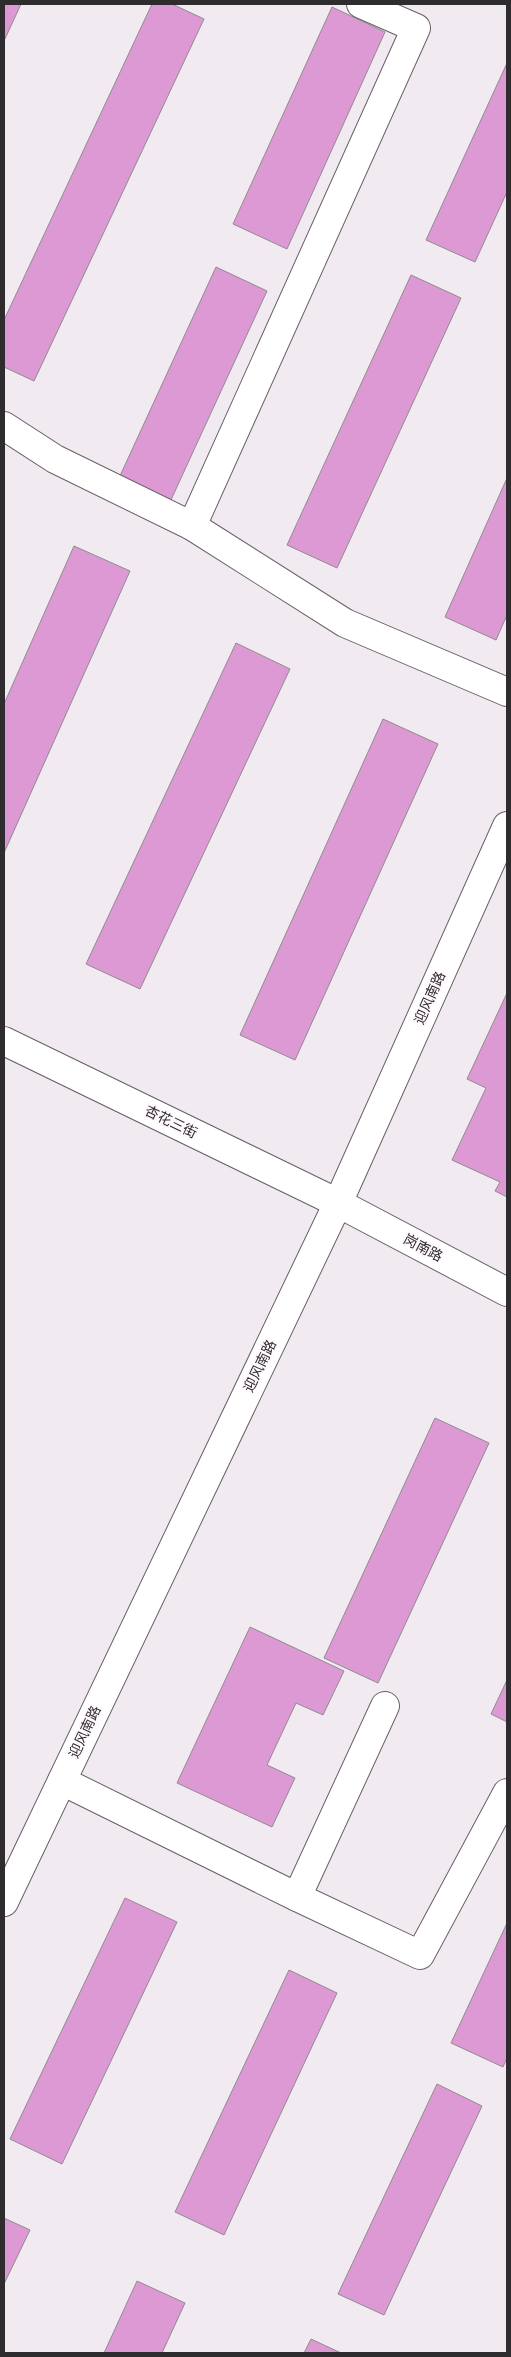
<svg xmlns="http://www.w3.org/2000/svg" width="511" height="2357" viewBox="0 0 511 2357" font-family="Bitter,'Noto Sans SC',serif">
<rect width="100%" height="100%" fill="#f1eaf0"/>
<g fill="#dc99d3" stroke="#918b90">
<path d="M 4,4 L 21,4 L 4,41 Z"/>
<path d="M 152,4 L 172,4 L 204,19 L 34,381 L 4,367 L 4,320 Z"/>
<path d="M 332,7 L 385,32 L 287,249 L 233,224 Z"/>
<path d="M 507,63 L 507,192 L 475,262 L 426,240 Z"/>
<path d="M 216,267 L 267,291 L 170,502 L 119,478 Z"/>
<path d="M 411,275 L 461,298 L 337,568 L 287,545 Z"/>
<path d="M 507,478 L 507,615 L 496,640 L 445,617 Z"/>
<path d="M 74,546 L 130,571 L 4,853 L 4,704 Z"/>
<path d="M 236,643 L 290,669 L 140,989 L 86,964 Z"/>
<path d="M 383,719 L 438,744 L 295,1060 L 240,1035 Z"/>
<path d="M 507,993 L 507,1197 L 495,1191 L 500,1182 L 452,1160 L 486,1088 L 467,1079 Z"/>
<path d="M 435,1418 L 489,1443 L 378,1683 L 324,1658 Z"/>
<path d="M 250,1627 L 344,1671 L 323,1715 L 296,1703 L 267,1765 L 295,1778 L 272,1827 L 177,1783 Z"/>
<path d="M 507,1680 L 507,1722 L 491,1714 Z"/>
<path d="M 125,1898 L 177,1922 L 62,2164 L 10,2139 Z"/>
<path d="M 507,1923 L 507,2058 L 503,2067 L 451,2043 Z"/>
<path d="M 289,1970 L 337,1993 L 224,2235 L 175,2212 Z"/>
<path d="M 437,2084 L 482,2106 L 384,2315 L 338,2294 Z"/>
<path d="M 4,2218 L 30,2230 L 4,2284 Z"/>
<path d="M 137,2281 L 185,2303 L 162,2353 L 104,2353 Z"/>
<path d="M 311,2339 L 341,2353 L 304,2353 Z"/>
</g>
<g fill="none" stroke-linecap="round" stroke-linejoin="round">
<g stroke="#676166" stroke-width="30">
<g id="minor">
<path d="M 4,426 L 55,459 L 192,526 L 345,623 L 507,692"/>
<path d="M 192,526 L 416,28 L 361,4"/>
<path d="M 4,1041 L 338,1203 L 507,1292"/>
<path d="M 62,1781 L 297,1897 L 420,1955 L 507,1793"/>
<path d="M 297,1897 L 385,1706"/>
<path d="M 4,1902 L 338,1203 L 507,826"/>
</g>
</g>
<use href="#minor" stroke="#fff" stroke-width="28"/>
</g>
<g text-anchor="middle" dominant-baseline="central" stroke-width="4.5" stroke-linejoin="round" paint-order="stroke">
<g font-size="14" fill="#2e2c2e" stroke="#fff8fd">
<text transform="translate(430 998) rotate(-66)">迎风南路</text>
<text transform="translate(171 1122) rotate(26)">杏花三街</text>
<text transform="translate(423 1248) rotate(28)">岗南路</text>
<text transform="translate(260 1366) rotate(-64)">迎风南路</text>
<text transform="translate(85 1732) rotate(-65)">迎风南路</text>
</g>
</g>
<rect width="511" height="2357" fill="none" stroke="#2e2c2e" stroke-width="10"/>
</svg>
